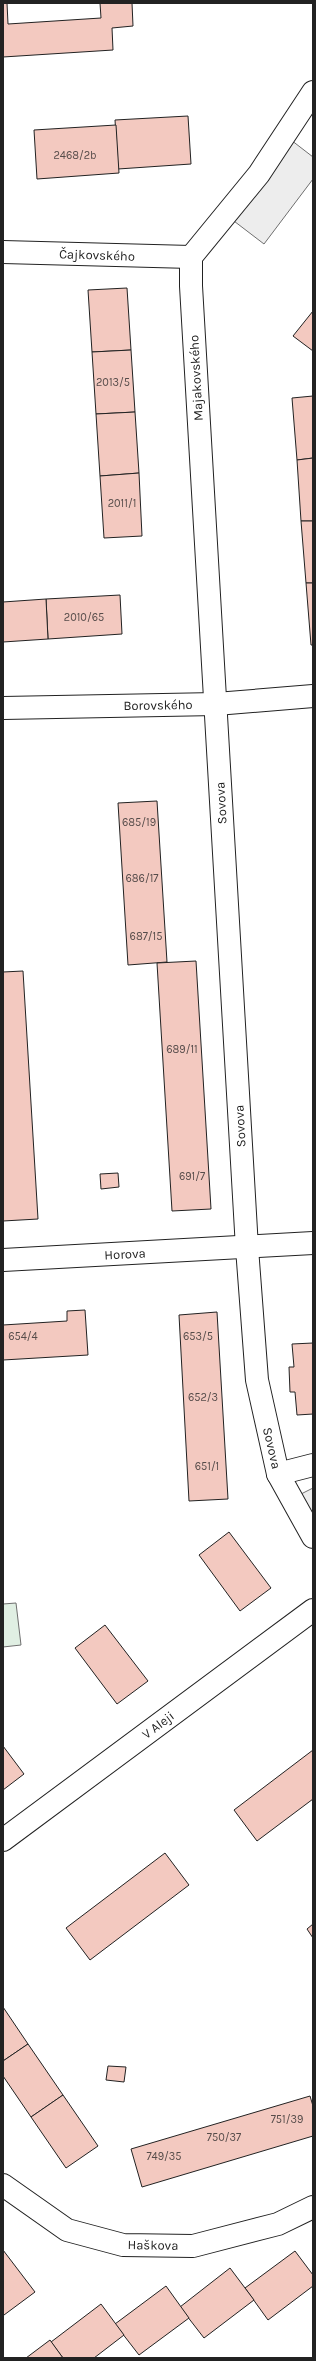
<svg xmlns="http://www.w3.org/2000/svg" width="316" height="2361" viewBox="0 0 316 2361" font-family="Karla,sans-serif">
<rect width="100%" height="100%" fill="#fff"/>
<path fill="#e0efe3" stroke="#6f6f6f" d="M 16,1603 L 21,1645 L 3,1647 L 3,1604 Z"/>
<g fill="#ededed" stroke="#6f6f6f">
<path d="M 291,140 L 313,157 L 313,179 L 264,244 L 230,218 Z"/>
<path d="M 313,1488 L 313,1515 L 301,1494 Z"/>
</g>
<g fill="#f3c9c0" stroke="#222">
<path d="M 3,3 L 7,3 L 8,24 L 101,18 L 100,3 L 132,3 L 133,26 L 112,28 L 113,50 L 3,57 Z"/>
<path d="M 188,116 L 191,164 L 118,169 L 115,120 Z"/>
<path d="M 116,125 L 119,173 L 37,179 L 34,130 Z"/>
<path d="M 127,288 L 131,350 L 92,352 L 88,290 Z"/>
<path d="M 313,311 L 313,351 L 293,336 Z"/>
<path d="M 131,350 L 135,412 L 96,414 L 92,352 Z"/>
<path d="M 313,396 L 313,458 L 297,460 L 292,398 Z"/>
<path d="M 135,412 L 139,473 L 100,476 L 96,414 Z"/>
<path d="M 313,458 L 313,521 L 301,521 L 297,460 Z"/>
<path d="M 139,473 L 142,536 L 104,538 L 100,476 Z"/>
<path d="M 301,521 L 313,521 L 313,583 L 306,583 Z"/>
<path d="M 306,583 L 313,583 L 313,645 L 311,645 Z"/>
<path d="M 120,595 L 122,634 L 48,639 L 46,599 Z"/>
<path d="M 46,599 L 48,639 L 3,642 L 3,602 Z"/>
<path d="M 157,801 L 167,962 L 128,965 L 118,803 Z"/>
<path d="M 196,961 L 211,1209 L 172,1211 L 157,963 Z"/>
<path d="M 23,971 L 38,1219 L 3,1221 L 3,972 Z"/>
<path d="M 118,1173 L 119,1187 L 101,1189 L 100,1174 Z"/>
<path d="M 85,1310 L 88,1355 L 3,1360 L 3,1325 L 67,1321 L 67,1311 Z"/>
<path d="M 217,1312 L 228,1499 L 189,1501 L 179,1315 Z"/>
<path d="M 313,1343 L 313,1414 L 297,1415 L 295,1392 L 290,1392 L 289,1367 L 294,1367 L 292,1344 Z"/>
<path d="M 229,1532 L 271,1588 L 240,1611 L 199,1555 Z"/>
<path d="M 105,1625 L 148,1681 L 117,1704 L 75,1648 Z"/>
<path d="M 3,1746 L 24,1774 L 3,1790 Z"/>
<path d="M 313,1750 L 313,1799 L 257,1841 L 234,1810 Z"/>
<path d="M 165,1853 L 189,1885 L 90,1960 L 66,1928 Z"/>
<path d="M 313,1924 L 313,1938 L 307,1929 Z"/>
<path d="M 3,2007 L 28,2044 L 3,2061 Z"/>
<path d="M 28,2044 L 63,2095 L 31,2117 L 3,2076 L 3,2061 Z"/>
<path d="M 108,2066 L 126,2067 L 124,2082 L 106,2080 Z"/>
<path d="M 63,2095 L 98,2146 L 66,2168 L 31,2117 Z"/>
<path d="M 310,2096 L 313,2106 L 313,2136 L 142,2187 L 131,2149 Z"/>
<path d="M 3,2250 L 35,2292 L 4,2315 L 3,2314 Z"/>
<path d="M 295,2251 L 313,2275 L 313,2286 L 268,2320 L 245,2288 Z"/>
<path d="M 230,2268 L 254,2300 L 204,2338 L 180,2307 Z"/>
<path d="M 166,2286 L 189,2318 L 139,2355 L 115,2324 Z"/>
<path d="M 101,2304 L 124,2335 L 94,2358 L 63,2358 L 51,2342 Z"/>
<path d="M 50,2340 L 63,2358 L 26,2358 Z"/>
</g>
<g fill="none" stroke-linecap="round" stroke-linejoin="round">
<g stroke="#222" stroke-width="24">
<g id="minor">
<path d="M 313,92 L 259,174 L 191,257 L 191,286 L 247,1248 L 257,1380 L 278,1474 L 313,1537"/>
<path d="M 3,252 L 191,257"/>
<path d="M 3,1260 L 313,1243"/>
<path d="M 278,1474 L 313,1465"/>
<path d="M 3,1840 L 313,1610"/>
<path d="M 3,2185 L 67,2230 L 123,2245 L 193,2246 L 278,2224 L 313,2207"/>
</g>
</g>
<g stroke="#222" stroke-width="24">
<path id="major" d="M 3,708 L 216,704 L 313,696"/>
</g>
<use href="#minor" stroke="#fff" stroke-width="22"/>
<use href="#major" stroke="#fff" stroke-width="22"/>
</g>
<g text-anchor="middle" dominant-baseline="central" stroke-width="3" stroke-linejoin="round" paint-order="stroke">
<g font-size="11" fill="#564c4a">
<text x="75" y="155">2468/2b</text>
<text x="113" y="382">2013/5</text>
<text x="122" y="503">2011/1</text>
<text x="84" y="617">2010/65</text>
<text x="139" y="822">685/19</text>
<text x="142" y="878">686/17</text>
<text x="146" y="936">687/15</text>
<text x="182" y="1049">689/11</text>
<text x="192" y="1176">691/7</text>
<text x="23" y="1336">654/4</text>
<text x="198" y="1336">653/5</text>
<text x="203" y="1397">652/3</text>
<text x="207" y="1466">651/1</text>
<text x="287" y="2119">751/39</text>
<text x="224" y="2137">750/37</text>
<text x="164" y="2156">749/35</text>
</g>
<g font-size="13" fill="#222" stroke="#fff">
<text transform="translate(97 255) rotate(2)">Čajkovského</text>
<text transform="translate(196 378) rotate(-93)">Majakovského</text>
<text transform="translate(158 705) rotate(-1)">Borovského</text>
<text transform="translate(221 803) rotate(-93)">Sovova</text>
<text transform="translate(240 1126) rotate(-93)">Sovova</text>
<text transform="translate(125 1254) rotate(-3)">Horova</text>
<text transform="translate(272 1448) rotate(77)">Sovova</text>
<text transform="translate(158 1725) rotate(-37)">V Aleji</text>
<text transform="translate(153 2245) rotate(1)">Haškova</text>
</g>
</g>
<rect width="316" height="2361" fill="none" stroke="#222222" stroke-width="8"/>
</svg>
